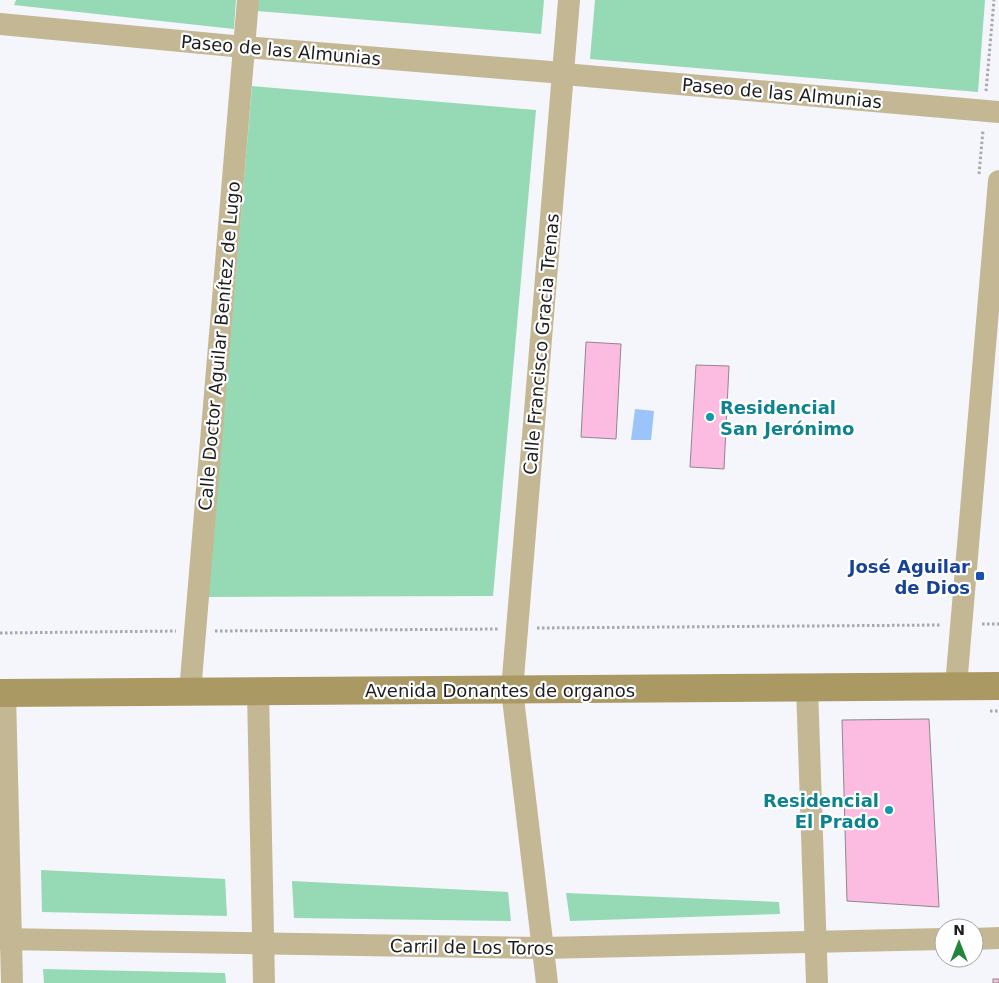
<svg xmlns="http://www.w3.org/2000/svg" width="999" height="983" viewBox="0 0 999 983" font-family="'DejaVu Sans',sans-serif">
<rect width="100%" height="100%" fill="#f5f5fc"/>
<g fill="#96d9b5">
<path d="M 16,0 L 236,0 L 234,29 L 14,5 Z"/>
<path d="M 258,0 L 544,0 L 541,34 L 257,11 Z"/>
<path d="M 595,0 L 985,0 L 978,92 L 590,59 Z"/>
<path d="M 252,86 L 536,110 L 493,596 L 208,597 Z"/>
<path d="M 41,870 L 225,879 L 227,916 L 42,912 Z"/>
<path d="M 292,881 L 508,892 L 511,921 L 294,918 Z"/>
<path d="M 566,893 L 779,902 L 780,914 L 570,921 Z"/>
<path d="M 43,969 L 225,973 L 226,983 L 44,983 Z"/>
</g>
<path fill="#9ac4fa" d="M 635,409 L 654,411 L 651,440 L 631,440 Z"/>
<g fill="#fcbbe0" stroke="#8f888c">
<path d="M 586,342 L 621,344 L 616,439 L 581,437 Z"/>
<path d="M 696,365 L 729,366 L 724,469 L 690,467 Z"/>
<path d="M 929,719 L 939,907 L 847,901 L 842,720 Z"/>
<rect x="993" y="979" width="6" height="4"/>
</g>
<g fill="none" stroke-linecap="round" stroke-linejoin="round">
<g stroke="#a8a8ae" stroke-width="3" stroke-dasharray="2.5 2.5" stroke-linecap="butt">
<path d="M 986,91 L 994,0"/>
<path d="M 979,174 L 983,130"/>
<path d="M 982,624 L 999,624"/>
<path d="M 537,628 L 941,625"/>
<path d="M 215,631 L 498,629"/>
<path d="M 0,633 L 176,631"/>
<path d="M 990,711 L 999,711"/>
</g>
<g stroke="#c4b894" stroke-width="22">
<path d="M 0,24 L 244,47 L 563,73"/>
<path d="M 564,74 L 999,112"/>
<path d="M 956,686 L 999,181"/>
<path d="M 807,687 L 817,983"/>
<path d="M 190,692 L 248,0"/>
<path d="M 258,692 L 264,983"/>
<path d="M 5,693 L 12,983"/>
<path d="M 0,939 L 543,948 L 944,939"/>
<path d="M 974,939 L 999,938"/>
<path d="M 547,983 L 512,690 L 569,0"/>
</g>
<path stroke="#ab9963" stroke-width="28" d="M 0,693 L 999,686"/>
</g>
<g fill="#0f9aa8" stroke="#fff" stroke-width="2">
<circle cx="710" cy="417" r="5"/>
<circle cx="889" cy="810" r="5"/>
</g>
<rect fill="#1a4fb4" stroke="#fff" stroke-width="2" x="975" y="571" width="10" height="10" rx="2.5"/>
<g text-anchor="middle" dominant-baseline="central" stroke-width="4.5" stroke-linejoin="round" paint-order="stroke">
<g font-size="18" fill="#1d1d20" stroke="#fff">
<text transform="translate(281 50) rotate(5)">Paseo de las Almunias</text>
<text transform="translate(782 93) rotate(5)">Paseo de las Almunias</text>
<text transform="translate(541 344) rotate(-85)">Calle Francisco Gracia Trenas</text>
<text transform="translate(219 346) rotate(-85)">Calle Doctor Aguilar Benítez de Lugo</text>
<text x="500" y="690">Avenida Donantes de organos</text>
<text transform="translate(472 947) rotate(1)">Carril de Los Toros</text>
</g>
<g font-size="18" font-weight="bold" fill="#0d838f" stroke="#fff" text-anchor="start">
<text x="720" y="407">Residencial<tspan x="720" dy="21">San Jerónimo</tspan></text>
<text x="879" y="800" text-anchor="end">Residencial<tspan x="879" dy="21">El Prado</tspan></text>
</g>
<g font-size="18" font-weight="bold" fill="#164399" stroke="#fff" text-anchor="end">
<text x="970" y="566">José Aguilar<tspan x="970" dy="21">de Dios</tspan></text>
</g>
</g>
<g transform="translate(959 943)"><circle r="24" fill="#ffffff" stroke="#a5a5a6"/>
<path d="M0-4L9 19L0 12L-9 19Z" fill="#20863b"/>
<text y="-8" font-size="14" font-weight="bold" text-anchor="middle" fill="#1d1d20">N</text>
</g>
</svg>
